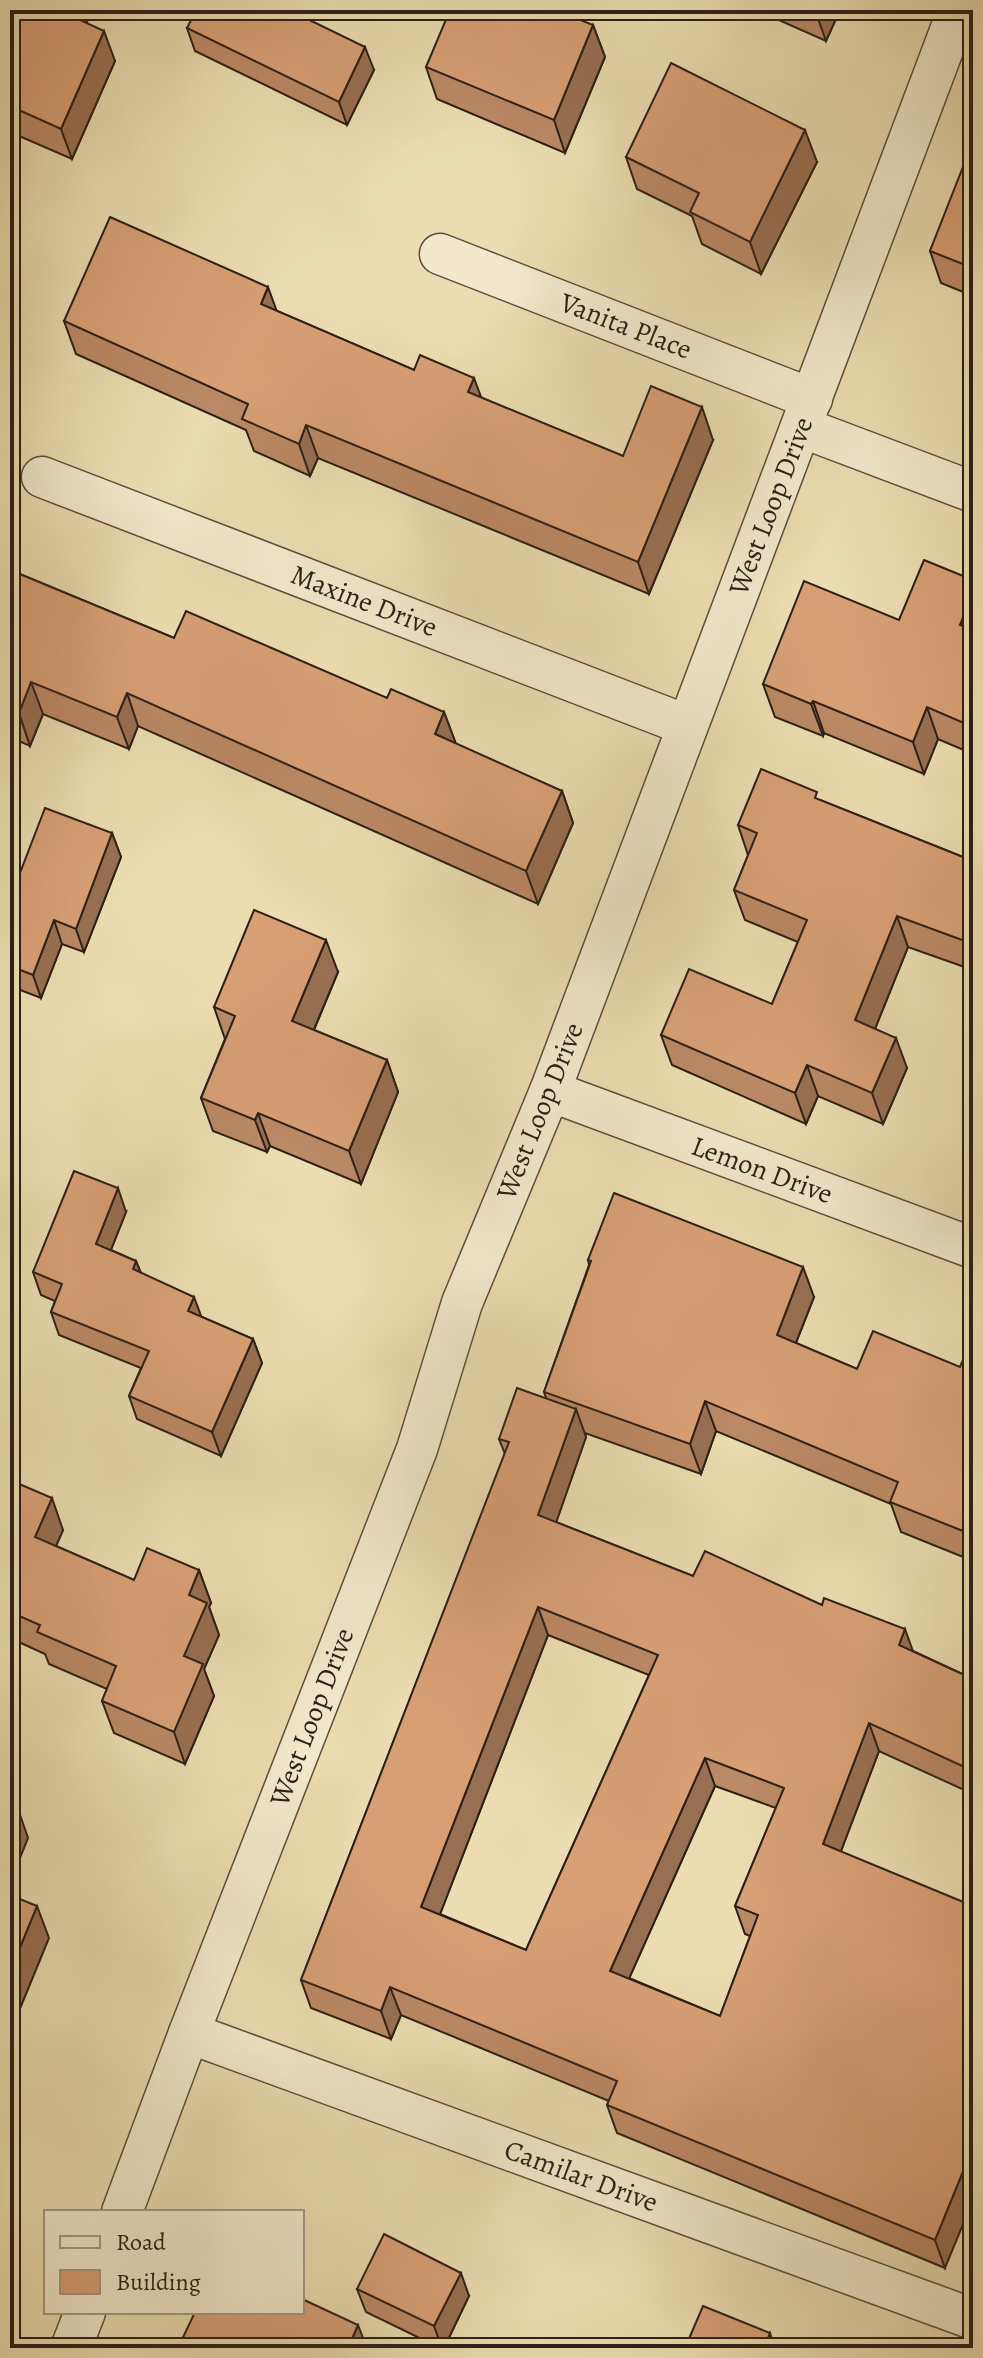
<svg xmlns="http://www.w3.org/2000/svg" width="983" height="2358" viewBox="0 0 983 2358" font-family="Alegreya,serif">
<rect width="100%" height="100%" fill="#ebddb1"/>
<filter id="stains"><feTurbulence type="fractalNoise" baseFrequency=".0025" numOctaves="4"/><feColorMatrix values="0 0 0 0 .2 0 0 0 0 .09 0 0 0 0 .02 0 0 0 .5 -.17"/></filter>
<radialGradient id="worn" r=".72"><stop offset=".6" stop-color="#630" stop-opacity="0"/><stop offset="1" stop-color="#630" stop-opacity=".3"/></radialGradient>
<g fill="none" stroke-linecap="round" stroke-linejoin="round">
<g stroke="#5c4e3e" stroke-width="43">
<g id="street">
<path d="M 440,254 L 812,399"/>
<path d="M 801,427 L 973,492"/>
<path d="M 42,477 L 686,725"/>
<path d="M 550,1091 L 973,1248"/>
<path d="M 189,2033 L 973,2319"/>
<path d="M 122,2212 L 189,2033 L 417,1449 L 462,1303 L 550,1091 L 958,10"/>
<path d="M 71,2348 L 85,2312"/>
</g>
</g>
<use href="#street" stroke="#f2e9cc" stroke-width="40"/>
</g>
<g fill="#ba8965" stroke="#2d1f17" stroke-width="2" fill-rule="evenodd">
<path d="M 10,10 L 87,23 L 115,61 L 72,159 L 10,132 Z"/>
<path d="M 770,10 L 840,10 L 826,41 L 772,17 Z"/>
<path d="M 593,25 L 605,57 L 565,153 L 437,99 L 426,67 Z"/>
<path d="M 187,28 L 374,70 L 347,125 L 195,51 Z"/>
<path d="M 973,150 L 973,296 L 941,283 L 930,251 Z"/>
<path d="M 626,157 L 817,162 L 761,274 L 702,244 L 692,216 L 637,189 Z"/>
<path d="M 277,311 L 414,370 L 623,456 L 713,440 L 649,594 L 318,458 L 310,476 L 254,451 L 246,430 L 76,354 L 64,321 Z"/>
<path d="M 10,570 L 174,638 L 387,698 L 444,712 L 456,744 L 562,791 L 573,823 L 538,904 L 138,726 L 129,749 L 43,714 L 30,746 L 10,737 Z"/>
<path d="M 973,580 L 973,754 L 938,739 L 924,774 L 824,733 L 823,736 L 775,717 L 763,684 L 899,620 Z"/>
<path d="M 820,800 L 973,861 L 973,970 L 908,947 L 875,1029 L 907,1068 L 883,1124 L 818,1096 L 806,1124 L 672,1065 L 661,1035 L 772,1004 L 798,942 L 745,920 L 734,890 L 748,855 L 738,825 Z"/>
<path d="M 112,833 L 121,857 L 84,952 L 62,944 L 41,998 L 10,986 L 10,899 Z"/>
<path d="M 338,972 L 314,1030 L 387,1060 L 398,1092 L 361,1184 L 270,1146 L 267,1152 L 213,1131 L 201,1098 L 225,1039 L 214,1007 Z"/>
<path d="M 126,1212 L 111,1250 L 136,1261 L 141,1273 L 202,1317 L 253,1339 L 262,1363 L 221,1456 L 137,1419 L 129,1396 L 141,1368 L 59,1335 L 51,1312 L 55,1301 L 41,1295 L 33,1272 Z"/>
<path d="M 588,1260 L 814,1297 L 796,1343 L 857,1369 L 960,1367 L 973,1342 L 973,1561 L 901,1532 L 891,1504 L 716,1431 L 701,1474 L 585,1433 L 586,1437 L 556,1522 L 693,1576 L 913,1651 L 973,1679 L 973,1794 L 879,1751 L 841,1851 L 945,2268 L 617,2133 L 607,2105 L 609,2101 L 401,2015 L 391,2039 L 311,2008 L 301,1980 L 505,1454 L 499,1439 L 546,1398 L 544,1392 L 589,1265 ZM 548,1635 L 649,1675 L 526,1950 L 440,1914 ZM 715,1786 L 776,1808 L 735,1906 L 745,1934 L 750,1936 L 720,2016 L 629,1978 Z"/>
<path d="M 10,1480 L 63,1530 L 56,1546 L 134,1580 L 199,1570 L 211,1603 L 209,1607 L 219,1635 L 204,1669 L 214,1696 L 185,1764 L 114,1733 L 102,1701 L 107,1689 L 49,1664 L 45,1654 L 10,1638 Z"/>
<path d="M 357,2289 L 469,2296 L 444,2348 L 440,2348 L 366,2312 Z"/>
</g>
<g fill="#976f52" stroke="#2d1f17" stroke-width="2">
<path d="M 68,10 L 92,10 L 78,44 L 67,14 Z"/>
<path d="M 815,10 L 840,10 L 826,41 Z"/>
<path d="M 593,25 L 605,57 L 565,153 L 554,120 Z"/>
<path d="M 104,31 L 115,61 L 72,159 L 61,129 Z"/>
<path d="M 365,47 L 374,70 L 347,125 L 339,102 Z"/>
<path d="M 805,130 L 817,162 L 761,274 L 750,242 Z"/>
<path d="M 268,287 L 280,320 L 261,304 Z"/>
<path d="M 474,378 L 486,410 L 468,392 Z"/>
<path d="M 702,407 L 713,440 L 649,594 L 638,562 Z"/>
<path d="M 306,425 L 318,458 L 310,476 L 299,444 Z"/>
<path d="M 973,593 L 973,654 L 960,625 Z"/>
<path d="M 31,682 L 43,714 L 30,746 L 19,713 Z"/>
<path d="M 127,693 L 138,726 L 129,749 L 117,717 Z"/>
<path d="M 813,701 L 824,733 L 823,736 L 811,704 Z"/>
<path d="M 927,707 L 938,739 L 924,774 L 913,742 Z"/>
<path d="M 444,712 L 456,744 L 435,734 Z"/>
<path d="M 562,791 L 573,823 L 538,904 L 526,871 Z"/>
<path d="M 112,833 L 121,857 L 84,952 L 76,929 Z"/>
<path d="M 897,916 L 908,947 L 866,1051 L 855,1020 Z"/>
<path d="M 54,920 L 62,944 L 41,998 L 33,975 Z"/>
<path d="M 326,940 L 338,972 L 304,1053 L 292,1021 Z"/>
<path d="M 896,1038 L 907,1068 L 883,1124 L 872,1093 Z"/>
<path d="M 387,1060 L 398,1092 L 361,1184 L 349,1151 Z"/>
<path d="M 807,1065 L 818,1096 L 806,1124 L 795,1093 Z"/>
<path d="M 258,1113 L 270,1146 L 267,1152 L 255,1120 Z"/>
<path d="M 118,1188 L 126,1212 L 104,1267 L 96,1244 Z"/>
<path d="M 136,1261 L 145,1284 L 133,1269 Z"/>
<path d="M 803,1267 L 814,1297 L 787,1365 L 777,1335 Z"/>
<path d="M 194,1297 L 203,1321 L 188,1311 Z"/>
<path d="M 253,1339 L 262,1363 L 221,1456 L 212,1432 Z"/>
<path d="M 705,1401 L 716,1431 L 701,1474 L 690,1444 Z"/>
<path d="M 576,1409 L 586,1437 L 549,1543 L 538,1515 Z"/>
<path d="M 52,1498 L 63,1530 L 46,1569 L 35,1537 Z"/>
<path d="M 199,1570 L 211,1603 L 209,1607 L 219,1635 L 204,1669 L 214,1696 L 185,1764 L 174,1732 L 184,1656 L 189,1595 Z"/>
<path d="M 538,1607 L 548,1635 L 432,1935 L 421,1907 Z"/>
<path d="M 905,1629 L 915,1657 L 899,1645 Z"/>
<path d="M 869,1723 L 879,1751 L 833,1872 L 823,1844 Z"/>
<path d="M 705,1758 L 715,1786 L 620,1999 L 610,1971 Z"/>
<path d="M 17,1806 L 28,1838 L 10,1883 L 10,1822 Z"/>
<path d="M 37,1906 L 49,1938 L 10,2033 L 10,1972 Z"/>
<path d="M 390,1987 L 401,2015 L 391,2039 L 381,2011 Z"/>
<path d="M 973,2147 L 973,2200 L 945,2268 L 935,2240 Z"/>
<path d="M 461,2273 L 469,2296 L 444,2348 L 442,2348 L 434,2326 Z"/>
<path d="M 358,2325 L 367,2348 L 348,2348 Z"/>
<path d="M 770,2333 L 775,2348 L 764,2348 Z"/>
</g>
<g fill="#d89f75" stroke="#2d1f17" stroke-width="2" fill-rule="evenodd">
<path d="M 10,10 L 68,10 L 67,14 L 104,31 L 61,129 L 10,106 Z"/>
<path d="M 196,10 L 289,10 L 365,47 L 339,102 L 187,28 Z"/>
<path d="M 450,10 L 556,10 L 593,25 L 554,120 L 426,67 Z"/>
<path d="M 671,63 L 805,130 L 750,242 L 690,212 L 699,193 L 626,157 Z"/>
<path d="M 970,149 L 973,150 L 973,268 L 930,251 Z"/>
<path d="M 110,217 L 268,287 L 261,304 L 414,370 L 420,355 L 474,378 L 468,392 L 623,456 L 651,386 L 702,407 L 638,562 L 306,425 L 299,444 L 242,419 L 248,404 L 64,321 Z"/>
<path d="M 924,560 L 973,580 L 973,593 L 960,625 L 973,630 L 973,727 L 927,707 L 913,742 L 813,701 L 811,704 L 763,684 L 804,581 L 899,620 Z"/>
<path d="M 10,570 L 174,638 L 186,611 L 387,698 L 391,689 L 444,712 L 435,734 L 562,791 L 526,871 L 127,693 L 117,717 L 31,682 L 19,713 L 10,710 Z"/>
<path d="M 761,769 L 817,792 L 815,798 L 973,861 L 973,944 L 897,916 L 855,1020 L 896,1038 L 872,1093 L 807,1065 L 795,1093 L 661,1035 L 689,969 L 772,1004 L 807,920 L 734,890 L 757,833 L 738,825 Z"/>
<path d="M 45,808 L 112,833 L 76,929 L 54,920 L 33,975 L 10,966 L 10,899 Z"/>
<path d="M 254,910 L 326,940 L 292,1021 L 387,1060 L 349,1151 L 258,1113 L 255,1120 L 201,1098 L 235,1016 L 214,1007 Z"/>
<path d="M 74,1171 L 118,1188 L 96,1244 L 136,1261 L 133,1269 L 194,1297 L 188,1311 L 253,1339 L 212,1432 L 129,1396 L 149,1351 L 51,1312 L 62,1284 L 33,1272 Z"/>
<path d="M 614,1193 L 803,1267 L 777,1335 L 857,1369 L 873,1331 L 960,1367 L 971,1341 L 973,1342 L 973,1535 L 890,1502 L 898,1482 L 705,1401 L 690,1444 L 544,1392 L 591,1261 L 588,1260 Z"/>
<path d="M 517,1388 L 576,1409 L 538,1515 L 693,1576 L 705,1551 L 822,1605 L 824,1598 L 905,1629 L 899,1645 L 973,1679 L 973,1771 L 869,1723 L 823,1844 L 973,1906 L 973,2147 L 935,2240 L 607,2105 L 617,2081 L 390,1987 L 381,2011 L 301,1980 L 509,1442 L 499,1439 ZM 538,1607 L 658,1655 L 526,1950 L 421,1907 ZM 705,1758 L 784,1788 L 735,1906 L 758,1915 L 720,2016 L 610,1971 Z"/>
<path d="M 10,1480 L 52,1498 L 35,1537 L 134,1580 L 147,1548 L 199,1570 L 189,1595 L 207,1603 L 184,1656 L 203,1664 L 174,1732 L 102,1701 L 116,1666 L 37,1632 L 40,1625 L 10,1612 Z"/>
<path d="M 10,1803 L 17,1806 L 10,1822 Z"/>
<path d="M 10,1895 L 37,1906 L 10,1972 Z"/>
<path d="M 384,2234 L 461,2273 L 434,2326 L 357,2289 Z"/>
<path d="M 302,2299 L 358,2325 L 348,2348 L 178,2348 L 195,2312 L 302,2312 Z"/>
<path d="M 703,2306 L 770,2333 L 764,2348 L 685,2348 Z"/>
</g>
<g text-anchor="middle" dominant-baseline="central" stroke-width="8" stroke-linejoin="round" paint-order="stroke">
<g font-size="28" fill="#2d1f17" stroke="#f2e9cc">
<text transform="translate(626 326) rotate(21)">Vanita Place</text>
<text transform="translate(771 506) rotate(-69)">West Loop Drive</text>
<text transform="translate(364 601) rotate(21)">Maxine Drive</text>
<text transform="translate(540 1111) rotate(-68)">West Loop Drive</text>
<text transform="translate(762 1170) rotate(20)">Lemon Drive</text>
<text transform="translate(312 1717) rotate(-69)">West Loop Drive</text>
<text transform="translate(581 2176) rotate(20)">Camilar Drive</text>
</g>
</g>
<rect width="983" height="2358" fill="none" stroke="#ebddb1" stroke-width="40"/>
<rect x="12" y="12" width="959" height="2334" fill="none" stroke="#2d1f17" stroke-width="4"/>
<rect x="20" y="20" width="943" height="2318" fill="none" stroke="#2d1f17" stroke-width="2"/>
<rect x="44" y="2210" width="260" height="104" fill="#f2e9cc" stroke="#a39884" stroke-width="2"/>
<rect x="60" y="2236" width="40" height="12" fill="#f2e9cc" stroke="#a39884" stroke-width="2"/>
<text x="116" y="2250" font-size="24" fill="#2d1f17">Road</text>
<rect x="60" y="2270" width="40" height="24" fill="#d89f75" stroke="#a39884" stroke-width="2"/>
<text x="116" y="2290" font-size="24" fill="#2d1f17">Building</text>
<rect width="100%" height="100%" filter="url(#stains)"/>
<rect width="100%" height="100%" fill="url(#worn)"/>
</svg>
